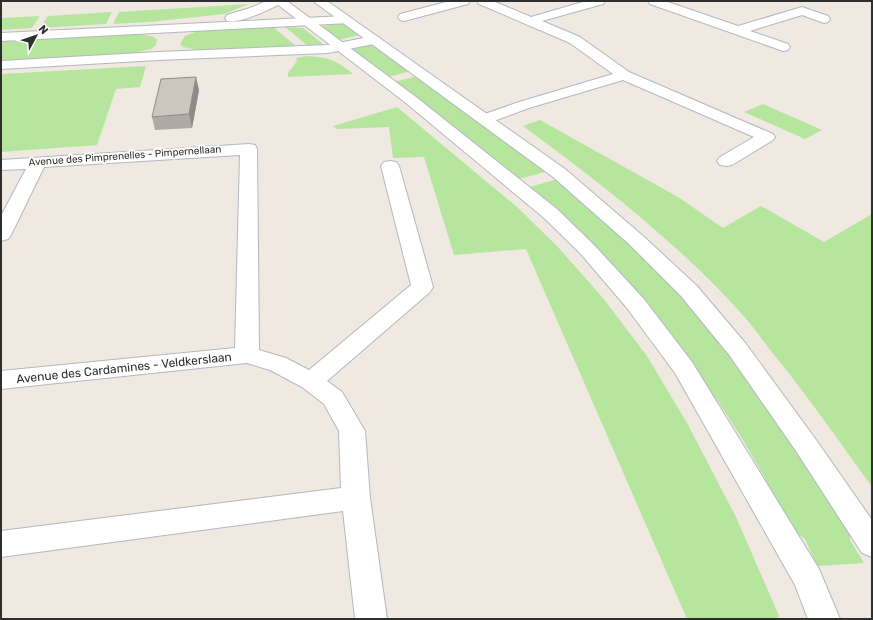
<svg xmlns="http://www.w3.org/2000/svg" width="873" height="620" viewBox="0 0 873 620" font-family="Rubik,sans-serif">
<rect width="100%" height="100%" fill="#efe9e1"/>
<g fill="#b6e59e">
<path d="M 249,4 L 224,14 L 149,22 L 113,24 L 119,12 Z"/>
<path d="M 112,12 L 106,24 L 40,28 L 48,16 Z"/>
<path d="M 40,16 L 32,28 L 1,30 L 1,18 Z"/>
<path d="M 340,22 L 343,23 L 359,35 L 339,40 L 320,27 Z"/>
<path d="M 273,27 L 296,46 L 203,51 L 183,47 L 180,44 L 185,36 L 200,30 Z"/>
<path d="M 285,27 L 303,28 L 323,44 L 307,45 Z"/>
<path d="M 139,34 L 154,37 L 157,40 L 156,45 L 151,49 L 129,54 L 1,61 L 1,41 Z"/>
<path d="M 370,45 L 373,45 L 411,71 L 385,78 L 351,50 Z"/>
<path d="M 306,56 C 330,58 335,59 353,74 L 288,77 L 288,73 L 297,61 L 296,58 Z"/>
<path d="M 146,66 L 140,87 L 116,89 L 97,145 L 1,152 L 1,74 Z"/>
<path d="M 417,76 L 548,171 L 520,179 L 394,82 Z"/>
<path d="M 763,104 L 822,130 L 805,139 L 744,112 Z"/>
<path d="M 397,107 L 517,207 L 557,246 L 603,298 L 647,356 L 687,423 L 736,517 L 779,616 L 777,619 L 687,619 L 526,249 L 454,255 L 424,157 L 393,158 L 389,127 L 337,129 L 333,126 Z"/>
<path d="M 540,120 L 678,197 L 723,228 L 761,206 L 824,242 L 872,214 L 872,487 C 839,441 807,395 771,351 C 761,338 752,325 741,313 C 677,242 600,183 523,126 Z"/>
<path d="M 557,179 L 599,214 L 669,282 L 725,346 L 850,530 L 850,540 L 864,563 L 817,566 L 805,539 L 796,533 L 743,440 L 721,406 L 670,333 L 641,298 L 562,215 L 530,187 Z"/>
</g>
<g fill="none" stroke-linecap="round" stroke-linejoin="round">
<g stroke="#b4b7c1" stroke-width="2">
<g id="minor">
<path d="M 266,1 L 282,1 L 280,4 C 268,10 240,24 227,21 L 225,18 L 227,15 L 253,7 Z"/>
<path d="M 450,1 L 470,1 L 468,4 L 404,21 L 400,20 L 398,17 L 400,14 Z"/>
<path d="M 477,1 L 493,1 L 531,17 L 586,1 L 605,1 L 603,4 L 542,21 L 580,37 L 629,72 L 773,134 L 775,137 L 773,140 L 732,165 L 726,166 L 720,165 L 717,161 L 720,157 L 754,137 L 623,80 L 529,108 L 491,122 L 485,124 L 479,122 L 477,119 L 479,116 L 519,102 L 613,74 L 570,43 L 479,4 Z"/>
<path d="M 648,1 L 665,1 L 738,26 L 802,7 L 828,16 L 830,19 L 828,22 L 824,23 L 802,15 L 750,31 L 788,44 L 790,47 L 788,50 L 783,51 L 650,4 Z"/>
<path d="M 345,16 L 349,17 L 351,20 L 349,23 L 1,41 L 1,33 Z"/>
<path d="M 374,36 L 379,37 L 381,40 L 379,43 L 328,53 L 158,60 L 1,69 L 1,61 L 158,52 L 328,45 Z"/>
<path d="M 249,144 L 255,145 L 257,149 L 259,350 L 286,358 L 309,370 L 411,285 L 381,166 L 384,162 L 390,161 L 396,162 L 399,166 L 433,287 L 430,292 L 327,381 L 342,392 L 365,431 L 370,498 L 387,619 L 355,619 L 343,511 L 1,557 L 1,531 L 341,488 L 339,431 L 324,404 L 302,387 L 270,370 L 247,363 L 1,389 L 1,371 L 235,348 L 240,155 L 44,167 L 11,235 L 8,239 L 1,241 L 1,216 L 26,169 L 1,170 L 1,160 Z"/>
</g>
</g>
<g stroke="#b4b7c1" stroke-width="2">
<g id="tertiary">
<path d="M 273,1 L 287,1 L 416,97 L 557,209 L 594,245 L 643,298 L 692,362 L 819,569 L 840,619 L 808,619 L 795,585 L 675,373 L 627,308 L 580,253 L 543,217 L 406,103 Z"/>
<path d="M 313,1 L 327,1 L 565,169 L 643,236 L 697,286 L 746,344 L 814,437 L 872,520 L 872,557 L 862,553 L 796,451 L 730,356 L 681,296 L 629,244 L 553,177 Z"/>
</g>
</g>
<use href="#minor" fill="#fff" fill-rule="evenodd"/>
<use href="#tertiary" fill="#fff" fill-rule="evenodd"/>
</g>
<path fill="#afaba4" d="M 199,90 L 192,128 L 155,130 L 152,117 Z"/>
<path fill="#8e8b86" d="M 196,77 L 199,90 L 192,128 L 189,114 Z"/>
<path fill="#cbc7bf" stroke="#8e8b86" d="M 196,77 L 189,114 L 152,117 L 161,79 Z"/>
<g text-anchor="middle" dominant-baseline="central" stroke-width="4" stroke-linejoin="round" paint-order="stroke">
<g font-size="10" fill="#2e2e2e" stroke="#fff">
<text transform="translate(125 156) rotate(-4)">Avenue des Pimprenelles - Pimpernellaan</text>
</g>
<g font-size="12" fill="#2e2e2e" stroke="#fff">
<text transform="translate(124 368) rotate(-6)">Avenue des Cardamines - Veldkerslaan</text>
</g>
</g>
<rect width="873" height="620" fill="none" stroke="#2e2e2e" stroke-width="4"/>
<g transform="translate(36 36) rotate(50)" stroke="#ffffff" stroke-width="3" paint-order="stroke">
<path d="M0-3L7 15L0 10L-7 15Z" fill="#2e2e2e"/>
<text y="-6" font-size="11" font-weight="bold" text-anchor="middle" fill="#2e2e2e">N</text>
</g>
</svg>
